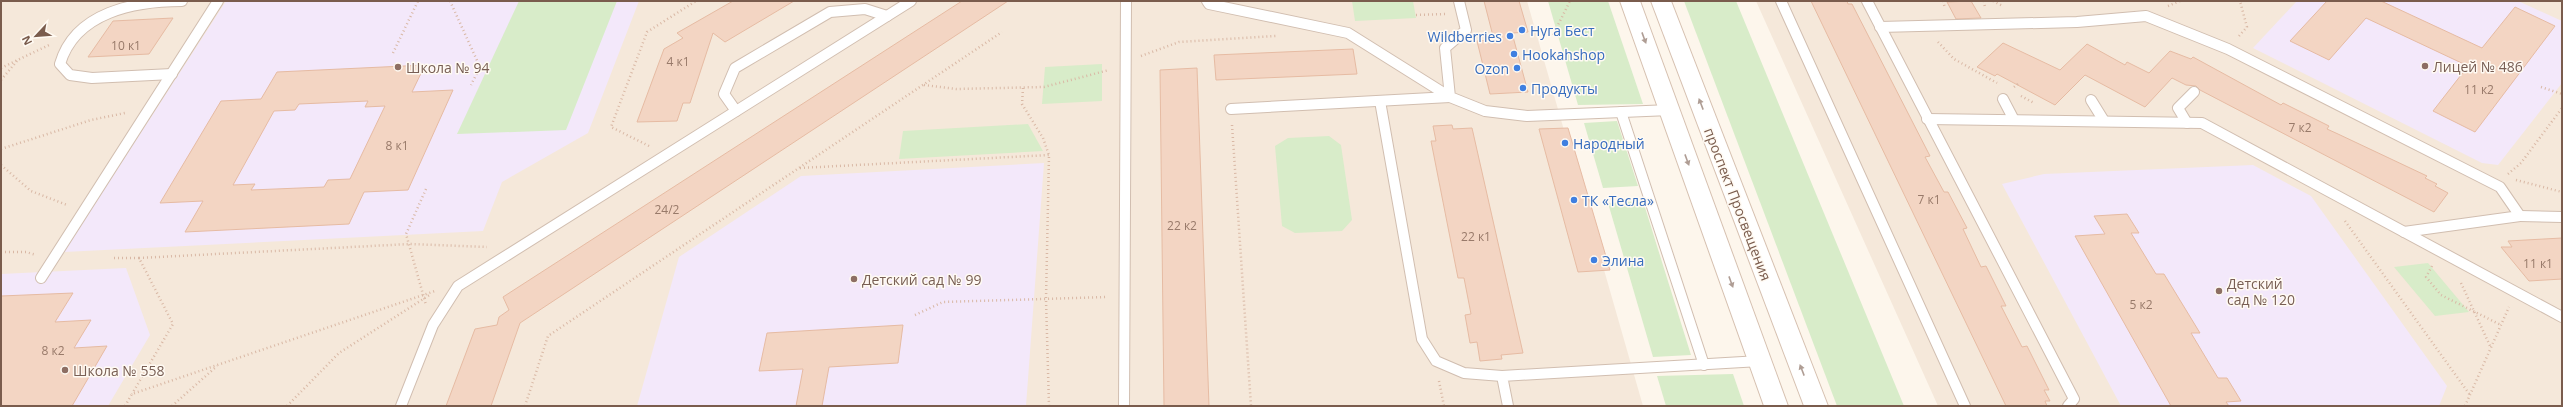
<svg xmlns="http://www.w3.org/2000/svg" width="2563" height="407" viewBox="0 0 2563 407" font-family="'Open Sans',sans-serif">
<rect width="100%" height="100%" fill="#fdf6ec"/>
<g fill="#f5e8da">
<path d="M 1,1 L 1527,1 L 1643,406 L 1,406 Z"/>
<path d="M 1756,1 L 2562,1 L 2562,406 L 1938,406 Z"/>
</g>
<g fill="#f3e8fa">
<path d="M 226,1 L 639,1 L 588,133 L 502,182 L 483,231 L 64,252 Z"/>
<path d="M 2297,1 L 2518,1 L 2562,21 L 2562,83 L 2498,165 L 2482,163 L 2253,48 Z"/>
<path d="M 1044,163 L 1026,406 L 637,406 L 679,257 L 801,176 Z"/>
<path d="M 2253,165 L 2311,196 L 2447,386 L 2439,406 L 2121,406 L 2002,184 L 2044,174 Z"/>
<path d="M 126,268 L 150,335 L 108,406 L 1,406 L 1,274 Z"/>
</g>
<g fill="#d8ecc9">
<path d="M 519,1 L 617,1 L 566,130 L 457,134 Z"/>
<path d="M 1352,1 L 1413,1 L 1416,18 L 1355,21 Z"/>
<path d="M 1548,1 L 1608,1 L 1643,104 L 1578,105 Z"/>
<path d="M 1684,1 L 1736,1 L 1904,406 L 1837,406 Z"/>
<path d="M 1102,64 L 1102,101 L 1042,104 L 1045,67 Z"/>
<path d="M 1617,121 L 1638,186 L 1603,188 L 1584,123 Z"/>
<path d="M 1028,124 L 1043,151 L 899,159 L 903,131 Z"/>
<path d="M 1329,136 L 1341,145 L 1352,220 L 1342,231 L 1295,233 L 1282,226 L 1275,146 L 1288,138 Z"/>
<path d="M 1643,201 L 1691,355 L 1653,357 L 1608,203 Z"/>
<path d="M 2428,263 L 2469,312 L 2435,316 L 2394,267 Z"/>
<path d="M 1733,374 L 1744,406 L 1666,406 L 1657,376 Z"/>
</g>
<g fill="#f3d5c3" stroke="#e6bba3" fill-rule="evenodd">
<path d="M 733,1 L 794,1 L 725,42 L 713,33 L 690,103 L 683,103 L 677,121 L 637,122 L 664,49 L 683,38 L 677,33 Z"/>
<path d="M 962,1 L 1008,1 L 520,323 L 491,406 L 446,406 L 475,329 L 497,325 L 499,317 L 509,310 L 503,297 Z"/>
<path d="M 1484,1 L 1519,1 L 1528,32 L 1512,33 L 1528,92 L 1490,94 L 1477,41 L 1494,40 Z"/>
<path d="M 1811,1 L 1847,1 L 1848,4 L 1852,4 L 1930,156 L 1925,157 L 1944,192 L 1948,192 L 1967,228 L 1963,229 L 1981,267 L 1986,266 L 2006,306 L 2001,306 L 2022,347 L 2027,346 L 2049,390 L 2044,390 L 2050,401 L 2045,401 L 2047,406 L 2006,406 Z"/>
<path d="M 1971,1 L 1981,18 L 1956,19 L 1947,2 Z"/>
<path d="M 2327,1 L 2381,1 L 2482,48 L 2515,7 L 2555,26 L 2475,132 L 2433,111 L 2468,66 L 2366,18 L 2329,60 L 2290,41 Z"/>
<path d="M 173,18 L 149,54 L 88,57 L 113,21 Z"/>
<path d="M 2003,43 L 2060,70 L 2087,44 L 2125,65 L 2127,62 L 2149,73 L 2170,51 L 2191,59 L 2193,57 L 2281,105 L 2283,103 L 2329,126 L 2327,129 L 2338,134 L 2427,176 L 2425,178 L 2437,184 L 2435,186 L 2448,193 L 2434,212 L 2200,90 L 2196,86 L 2186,85 L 2172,78 L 2145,107 L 2085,75 L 2055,105 L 1997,74 L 1995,76 L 1977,67 Z"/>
<path d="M 1353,49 L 1357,74 L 1216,80 L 1214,55 Z"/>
<path d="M 425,65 L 412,92 L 453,90 L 408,190 L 364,192 L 349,224 L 185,232 L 203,201 L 160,203 L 221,101 L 261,99 L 277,72 ZM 368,101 L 365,107 L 385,106 L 350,179 L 328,180 L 324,187 L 251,190 L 255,184 L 233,185 L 274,111 L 295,110 L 299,104 Z"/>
<path d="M 1197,68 L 1209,406 L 1164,406 L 1160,70 Z"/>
<path d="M 1452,125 L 1453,129 L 1472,128 L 1523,353 L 1501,355 L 1502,359 L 1480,361 L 1477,342 L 1470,343 L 1465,315 L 1471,314 L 1464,278 L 1458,278 L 1431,141 L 1436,141 L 1433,126 Z"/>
<path d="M 1568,128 L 1610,270 L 1578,272 L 1539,129 Z"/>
<path d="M 2127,214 L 2139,233 L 2131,233 L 2156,274 L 2164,274 L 2200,333 L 2191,333 L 2218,378 L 2227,378 L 2241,401 L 2226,402 L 2229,406 L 2171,406 L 2075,236 L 2105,234 L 2094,216 Z"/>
<path d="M 2562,238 L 2562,279 L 2529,281 L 2501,247 L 2512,247 L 2508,241 Z"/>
<path d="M 73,293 L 55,322 L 91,320 L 74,348 L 107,346 L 72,406 L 1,406 L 1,296 Z"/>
<path d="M 903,325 L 898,363 L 829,367 L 822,406 L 796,406 L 803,369 L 759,371 L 767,333 Z"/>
</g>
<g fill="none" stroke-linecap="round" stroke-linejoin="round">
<g stroke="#d1beb0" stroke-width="12">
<g id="service">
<path d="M 1207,1 L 1209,4 L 1348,33 L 1450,97"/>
<path d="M 1459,1 L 1466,30 L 1445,48 L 1450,97 L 1485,111 L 1527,116 L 1670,110"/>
<path d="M 1781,1 L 1965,406"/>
<path d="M 1867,1 L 2074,399 L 2068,406"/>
<path d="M 1880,27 L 2077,22 L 2146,16 L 2228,49 L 2500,187 L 2520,216 L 2404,232"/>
<path d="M 172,74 L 92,78 L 70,75 L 60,64 C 75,12 135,1 182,1"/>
<path d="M 2003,99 L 2014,120"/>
<path d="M 2091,100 L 2104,121"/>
<path d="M 1380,101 L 1422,339 L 1436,361 L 1464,373 L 1502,376"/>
<path d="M 1231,109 L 1450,97"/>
<path d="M 736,111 L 724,94 L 735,68 L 830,12 L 865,9 L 887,16"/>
<path d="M 1621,112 L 1704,365"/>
<path d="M 1927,119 L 2202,123 L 2562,317"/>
<path d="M 2187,123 L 2178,108 L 2194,92"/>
<path d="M 2520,216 L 2562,217"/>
<path d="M 41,278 L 218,1"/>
<path d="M 401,406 L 433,325 L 458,286 L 911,1"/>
<path d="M 1124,406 L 1126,1"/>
<path d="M 1508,406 L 1502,376 L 1760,361"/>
</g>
</g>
<g stroke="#d6c0b0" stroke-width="2">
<g id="secondary">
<path d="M 1620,1 L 1640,1 L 1788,406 L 1764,406 Z"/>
<path d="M 1651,1 L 1671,1 L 1828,406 L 1804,406 Z"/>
</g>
</g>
<g stroke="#d9b8a5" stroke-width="2.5" stroke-dasharray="1 3" stroke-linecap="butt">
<path d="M 450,1 L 480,67 L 471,85"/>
<path d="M 1943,1 L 1945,8"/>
<path d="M 1984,1 L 1985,8"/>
<path d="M 1993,1 L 2003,6"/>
<path d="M 2168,6 L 2180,1"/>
<path d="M 1416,15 L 1445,14"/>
<path d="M 1553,35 L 1570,1"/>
<path d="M 2239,36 L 2247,27 L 2240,1"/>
<path d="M 1938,42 L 1954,59 L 1997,83"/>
<path d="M 393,53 L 418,1"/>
<path d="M 1141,56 L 1179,42 L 1276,36"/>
<path d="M 1,68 L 49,45"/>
<path d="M 1,80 L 17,61"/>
<path d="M 924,85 L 956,89 L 1044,87 L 1109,70"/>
<path d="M 2014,87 L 2019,83"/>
<path d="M 2541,87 L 2562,94"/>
<path d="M 1023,88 L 1022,104 L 1043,138 L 1049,155 L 1046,299 L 1049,406"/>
<path d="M 2021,96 L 2034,103"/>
<path d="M 1232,125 L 1251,406"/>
<path d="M 649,146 L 611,127 L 647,32 L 696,1"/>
<path d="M 1,149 L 91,120 L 125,113"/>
<path d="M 1,165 L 31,191 L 67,205"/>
<path d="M 800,168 L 1049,155"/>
<path d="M 2508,174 L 2521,163 L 2562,108"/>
<path d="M 2516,180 L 2562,192"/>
<path d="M 426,189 L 406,234 L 426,305"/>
<path d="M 2345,221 L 2470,395"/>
<path d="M 1,252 L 26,252 L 36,255"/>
<path d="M 114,258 L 139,258 L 173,324 L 132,394"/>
<path d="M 139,258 L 410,244 L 487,247"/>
<path d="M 2432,266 L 2426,277 L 2441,295 L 2501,325"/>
<path d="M 2461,283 L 2491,348"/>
<path d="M 915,315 L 943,302 L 1108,297"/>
<path d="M 1439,381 L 1444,406"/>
<path d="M 125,406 L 132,394 L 435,291"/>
<path d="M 172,406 L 217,366"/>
<path d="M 287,406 L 339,353 L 431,294"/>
<path d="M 525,406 L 548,336 L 1002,32"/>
<path d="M 2465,406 L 2509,307"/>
</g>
<use href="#service" stroke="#fff" stroke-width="10"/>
<use href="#secondary" fill="#fff" fill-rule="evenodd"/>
</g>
<defs><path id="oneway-solid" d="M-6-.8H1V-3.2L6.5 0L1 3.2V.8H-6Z"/></defs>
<g fill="#af9d94">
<use href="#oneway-solid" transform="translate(1644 38) rotate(70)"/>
<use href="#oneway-solid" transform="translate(1701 104) rotate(-111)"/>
<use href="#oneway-solid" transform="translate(1687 160) rotate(70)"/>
<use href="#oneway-solid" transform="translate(1731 282) rotate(70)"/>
<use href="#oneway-solid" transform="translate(1802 370) rotate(-111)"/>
</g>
<g fill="#3f7fe0" stroke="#fffaf3" stroke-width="1.5">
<circle cx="1522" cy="30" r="4"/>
<circle cx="1510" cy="36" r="4"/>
<circle cx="1514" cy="54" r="4"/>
<circle cx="1517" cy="68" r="4"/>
<circle cx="1523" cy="88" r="4"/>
<circle cx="1565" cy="143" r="4"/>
<circle cx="1574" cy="200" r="4"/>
<circle cx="1594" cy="260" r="4"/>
</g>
<g fill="#8d6e63" stroke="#fffaf3" stroke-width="1.5">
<circle cx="2425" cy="66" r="4"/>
<circle cx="398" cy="67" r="4"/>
<circle cx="854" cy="279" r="4"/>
<circle cx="2219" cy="291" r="4"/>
<circle cx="65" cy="370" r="4"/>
</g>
<g text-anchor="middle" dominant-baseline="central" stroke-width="3" stroke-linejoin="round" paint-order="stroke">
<g font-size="12" fill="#987a6a">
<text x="126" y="45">10 к1</text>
<text x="678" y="61">4 к1</text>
<text x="2479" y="89">11 к2</text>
<text x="2300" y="127">7 к2</text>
<text x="397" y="145">8 к1</text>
<text x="1929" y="199">7 к1</text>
<text x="667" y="209">24/2</text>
<text x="1182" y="225">22 к2</text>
<text x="1476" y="236">22 к1</text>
<text x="2538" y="263">11 к1</text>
<text x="2141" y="304">5 к2</text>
<text x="53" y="350">8 к2</text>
</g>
<g font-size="14" fill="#366cbe" stroke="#fffaf3" text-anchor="start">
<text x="1530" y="30">Нуга Бест</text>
<text x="1502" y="36" text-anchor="end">Wildberries</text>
<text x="1522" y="54">Hookahshop</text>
<text x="1509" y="68" text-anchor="end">Ozon</text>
<text x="1531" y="88">Продукты</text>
<text x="1573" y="143">Народный</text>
<text x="1582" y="200">ТК «Тесла»</text>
<text x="1602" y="260">Элина</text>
</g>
<g font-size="14" fill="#785e54" stroke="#fffaf3" text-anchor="start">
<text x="2433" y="66">Лицей № 486</text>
<text x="406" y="67">Школа № 94</text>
<text x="862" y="279">Детский сад № 99</text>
<text x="2227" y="283">Детский<tspan x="2227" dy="16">сад № 120</tspan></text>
<text x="73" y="370">Школа № 558</text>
</g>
<g font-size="14" fill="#7a5c4d" stroke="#fffaf3">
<text transform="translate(1738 204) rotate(69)">проспект Просвещения</text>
</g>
</g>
<rect width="2563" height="407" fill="none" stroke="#7a5c4d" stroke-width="4"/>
<g transform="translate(36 36) rotate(244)" stroke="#fffaf3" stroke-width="3" paint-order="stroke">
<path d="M0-3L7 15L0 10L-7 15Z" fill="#7a5c4d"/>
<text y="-6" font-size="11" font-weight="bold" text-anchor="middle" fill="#7a5c4d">N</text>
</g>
</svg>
